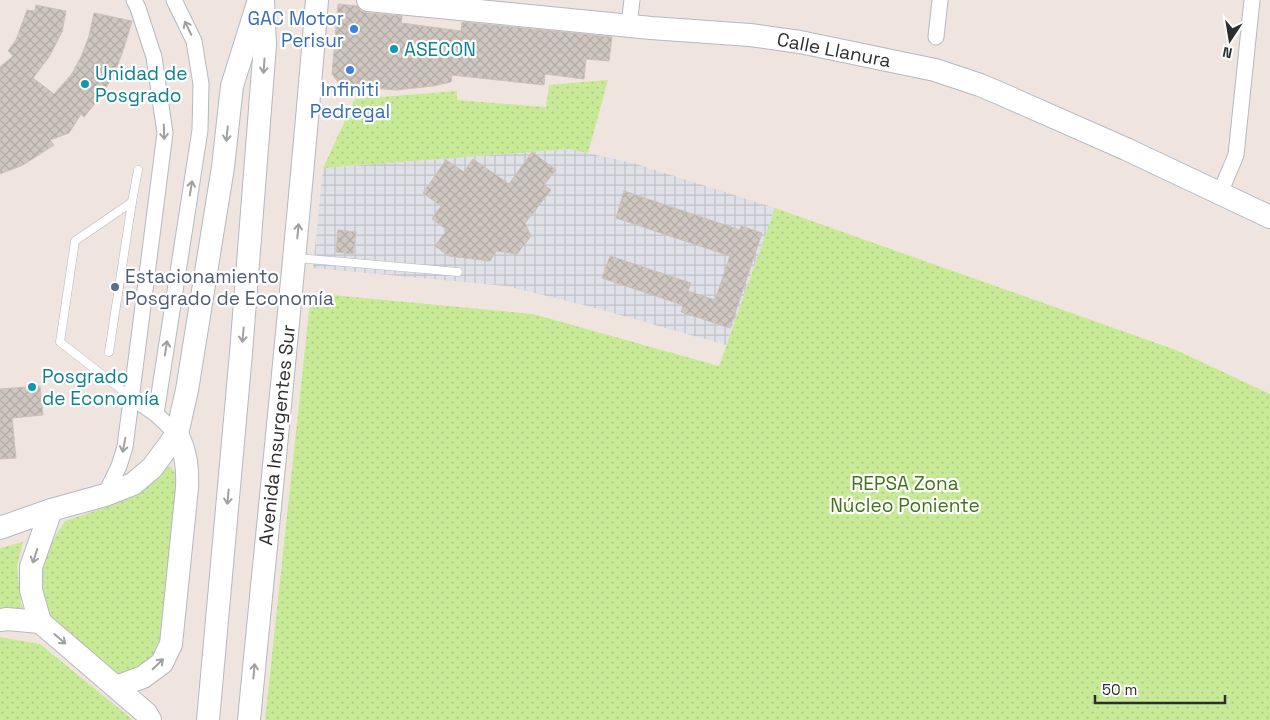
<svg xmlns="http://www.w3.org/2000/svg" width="1270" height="720" viewBox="0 0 1270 720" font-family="'Space Grotesk',sans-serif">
<defs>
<pattern id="industrial-grid" width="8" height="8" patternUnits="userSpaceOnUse" patternTransform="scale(1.25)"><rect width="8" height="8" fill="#e0e0e8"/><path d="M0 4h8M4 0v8" fill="none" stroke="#c0c0c7"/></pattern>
<pattern id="grass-dots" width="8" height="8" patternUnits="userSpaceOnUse" patternTransform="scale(1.25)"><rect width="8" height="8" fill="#c8ea97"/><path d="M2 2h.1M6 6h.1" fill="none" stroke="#acc982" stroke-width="1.8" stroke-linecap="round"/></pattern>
<pattern id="building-cross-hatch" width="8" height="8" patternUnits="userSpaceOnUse" patternTransform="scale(1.25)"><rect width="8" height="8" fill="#cfc6c0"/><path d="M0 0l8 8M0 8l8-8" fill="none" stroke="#b2aaa5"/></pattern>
</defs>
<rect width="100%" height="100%" fill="#f0e4df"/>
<path fill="url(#industrial-grid)" d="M 569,149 L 633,163 L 775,208 L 726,345 L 588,306 L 506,286 L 313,268 L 323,168 Z"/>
<g fill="url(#grass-dots)">
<path d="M 608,80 L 588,153 L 569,149 L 323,168 L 355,99 L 457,91 L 457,100 L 546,107 L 549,85 Z"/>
<path d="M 775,208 L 1176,350 L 1270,394 L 1270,720 L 265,720 L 311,293 L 533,314 L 719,366 Z"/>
<path d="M 170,466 L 178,476 L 165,638 L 154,654 L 132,673 L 113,675 L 49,624 L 41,591 L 42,556 L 65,521 L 112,505 L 148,483 Z"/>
<path d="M 23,542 L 17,567 L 21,603 L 24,610 L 0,612 L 0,548 Z"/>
<path d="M 0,637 L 40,644 L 133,720 L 0,720 Z"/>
</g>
<g fill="url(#building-cross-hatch)" stroke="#ccc0b8">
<path d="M 338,4 L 357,6 L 361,11 L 367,13 L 402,16 L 401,23 L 461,31 L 462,22 L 612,37 L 609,61 L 586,59 L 584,79 L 545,74 L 544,85 L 452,75 L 451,82 L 433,86 L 397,90 L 361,87 L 338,82 L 332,74 Z"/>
<path d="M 36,5 L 66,11 L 62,32 L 49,57 L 33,78 L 54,94 L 71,75 L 81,57 L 89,36 L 94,13 L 132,21 L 124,48 L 115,72 L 102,95 L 84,117 L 81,114 L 69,133 L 50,140 L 54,145 L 23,165 L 0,174 L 0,67 L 13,56 L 8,51 L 16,40 L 27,10 L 35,11 Z"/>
<path d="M 532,152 L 556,170 L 544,185 L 551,190 L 525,223 L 531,236 L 517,254 L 496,251 L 490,261 L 449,256 L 435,246 L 447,230 L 432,219 L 441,206 L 423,193 L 446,160 L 464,172 L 473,159 L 509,184 Z"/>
<path d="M 624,191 L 740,230 L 741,226 L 762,233 L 730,328 L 681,312 L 683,305 L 602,278 L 610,256 L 691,283 L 688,291 L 715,300 L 730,256 L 616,218 Z"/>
<path d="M 338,230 L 356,232 L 353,254 L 336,252 Z"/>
<path d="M 40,386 L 43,415 L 12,418 L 16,458 L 0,459 L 0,389 Z"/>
</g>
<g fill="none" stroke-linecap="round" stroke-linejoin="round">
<g stroke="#b3b9c2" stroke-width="9">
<g id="lane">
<path d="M 132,202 L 138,170"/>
<path d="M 297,258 L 458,272"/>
<path d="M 109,352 L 132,202 L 75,241 L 60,342 L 131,397"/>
</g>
</g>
<g stroke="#b3b9c2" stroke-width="17">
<g id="street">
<path d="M 629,25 L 632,0"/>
<path d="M 936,37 L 940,0"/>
<path d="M 1220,193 L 1236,155 L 1252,0"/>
<path d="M 131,397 L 156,414 L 177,434"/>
<path d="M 156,414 L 200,130 L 201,84 L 194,41 L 174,0"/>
<path d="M 105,495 L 119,466 L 125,447 L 165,133 L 154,57 L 138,8 L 134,0"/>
</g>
</g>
<g stroke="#b3b9c2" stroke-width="24">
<g id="secondary">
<path d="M 368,0 L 651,28 L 750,35 L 800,42 L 935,70 L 980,85 L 999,93 L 1126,149 L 1270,217"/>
<path d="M 0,528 L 51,510 L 105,495 L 133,484 L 152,468 L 177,434 L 187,390 L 223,167 L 232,86 L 258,3"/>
<path d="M 0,620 L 7,619 L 40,622 L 146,713 L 150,720"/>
<path d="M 40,622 L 31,590 L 31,567 L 51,510"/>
<path d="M 116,687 L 143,677 L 162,663 L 171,644 L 187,488 C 188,468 186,452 177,434"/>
<path d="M 208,720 L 241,353 L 265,45 L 263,0"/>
<path d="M 249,720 C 272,480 298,240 317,0"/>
</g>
</g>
<use href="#lane" stroke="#fff" stroke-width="8"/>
<use href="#street" stroke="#fff" stroke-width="15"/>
<use href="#secondary" stroke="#fff" stroke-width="22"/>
</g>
<defs><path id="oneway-shaft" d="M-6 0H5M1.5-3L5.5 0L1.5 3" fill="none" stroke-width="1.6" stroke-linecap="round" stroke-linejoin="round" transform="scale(1.25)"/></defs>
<g stroke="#a0a0a0">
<use href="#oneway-shaft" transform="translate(188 28) rotate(-116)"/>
<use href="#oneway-shaft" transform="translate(264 66) rotate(94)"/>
<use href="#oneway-shaft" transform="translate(164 132) rotate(88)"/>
<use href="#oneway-shaft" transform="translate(227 134) rotate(96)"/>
<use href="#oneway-shaft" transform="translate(191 188) rotate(-81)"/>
<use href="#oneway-shaft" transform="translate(298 231) rotate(-84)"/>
<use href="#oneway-shaft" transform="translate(243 335) rotate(95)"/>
<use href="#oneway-shaft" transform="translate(166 348) rotate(-81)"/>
<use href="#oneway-shaft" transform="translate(124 445) rotate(101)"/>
<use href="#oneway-shaft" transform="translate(228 497) rotate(95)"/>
<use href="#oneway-shaft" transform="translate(35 556) rotate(108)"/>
<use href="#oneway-shaft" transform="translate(60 639) rotate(41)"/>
<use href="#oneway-shaft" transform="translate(158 664) rotate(-44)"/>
<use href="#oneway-shaft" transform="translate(254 671) rotate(-85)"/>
</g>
<g fill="#3f7fe0" stroke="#fff" stroke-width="2">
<circle cx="354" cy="29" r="5"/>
<circle cx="350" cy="70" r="5"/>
</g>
<g fill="#0f9aa8" stroke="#fff" stroke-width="2">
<circle cx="394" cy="49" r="5"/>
<circle cx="85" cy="84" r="5"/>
<circle cx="32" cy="387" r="5"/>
</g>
<circle fill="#5c6f8a" stroke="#fff" stroke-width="2" cx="115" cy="287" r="5"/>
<g text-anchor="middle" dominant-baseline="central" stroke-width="4.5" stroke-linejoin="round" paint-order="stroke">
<g font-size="19" fill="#366cbe" stroke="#fff" text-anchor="end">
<text x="344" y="18">GAC Motor<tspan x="344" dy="22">Perisur</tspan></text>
<text x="350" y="89" text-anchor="middle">Infiniti<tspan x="350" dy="22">Pedregal</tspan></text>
</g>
<g font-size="19" fill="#0d838f" stroke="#fff" text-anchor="start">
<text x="404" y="49">ASECON</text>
<text x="95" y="73">Unidad de<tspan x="95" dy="22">Posgrado</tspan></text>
<text x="42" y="376">Posgrado<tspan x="42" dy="22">de Economía</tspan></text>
</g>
<g font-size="19" fill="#2d2d2d" stroke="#fff">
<text transform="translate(834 50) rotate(11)">Calle Llanura</text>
<text transform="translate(277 435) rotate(-84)">Avenida Insurgentes Sur</text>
</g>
<g font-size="19" fill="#4e5e75" stroke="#fff" text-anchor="start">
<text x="125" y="276">Estacionamiento<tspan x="125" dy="22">Posgrado de Economía</tspan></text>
</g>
<g font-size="19" fill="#407414" stroke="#fff">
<text x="905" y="483">REPSA Zona<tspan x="905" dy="22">Núcleo Poniente</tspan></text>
</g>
</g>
<g transform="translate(1230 40) rotate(192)" stroke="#ffffff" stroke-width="4" paint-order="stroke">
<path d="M0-4L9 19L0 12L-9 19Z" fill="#2d2d2d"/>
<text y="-8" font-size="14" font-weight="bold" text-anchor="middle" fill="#2d2d2d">N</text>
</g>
<path d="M1095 695v8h130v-8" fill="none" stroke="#2d2d2d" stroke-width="2.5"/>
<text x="1102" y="695" font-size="15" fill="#2d2d2d" stroke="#ffffff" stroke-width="4" paint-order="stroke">50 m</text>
</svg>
